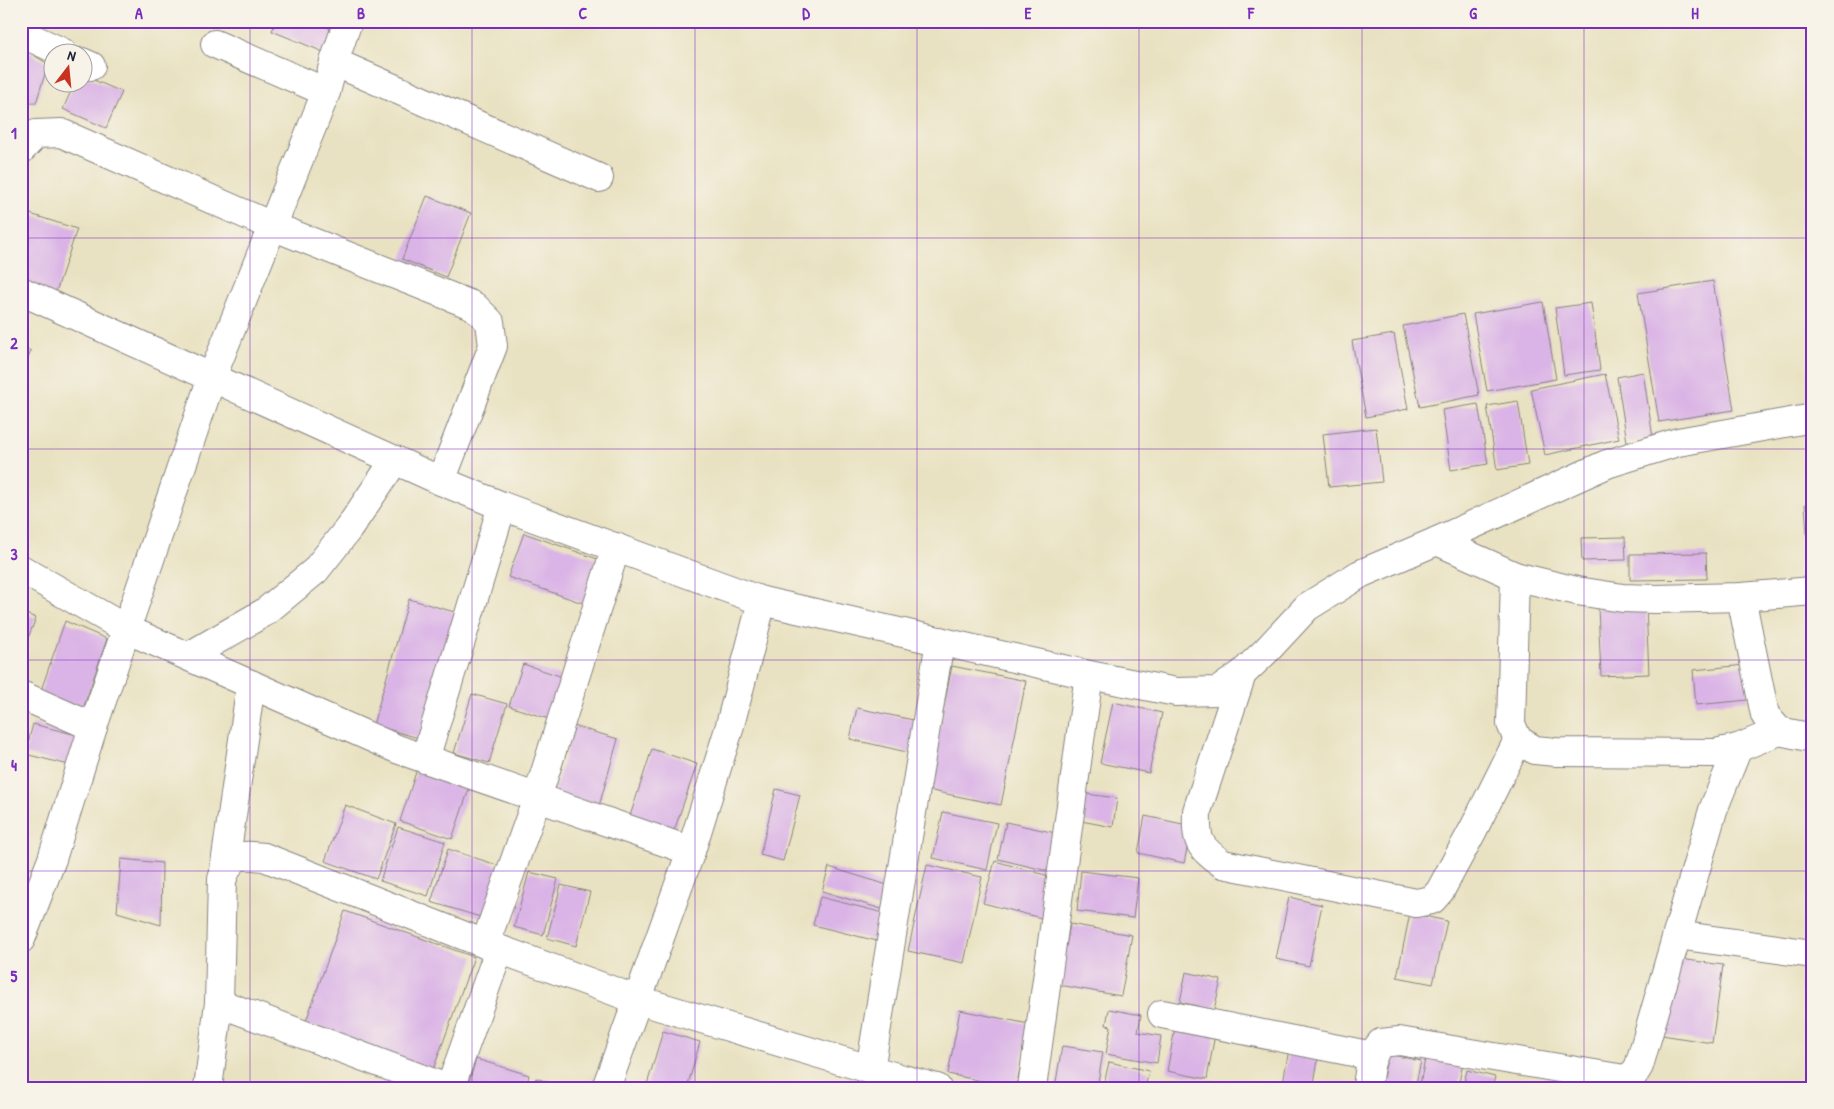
<svg xmlns="http://www.w3.org/2000/svg" width="1834" height="1109" viewBox="0 0 1834 1109" font-family="'Patrick Hand',sans-serif">
<rect width="100%" height="100%" fill="#f7f3e8"/>
<filter id="ink" filterUnits="userSpaceOnUse"><feTurbulence type="fractalNoise" baseFrequency=".02" numOctaves="2"/><feDisplacementMap in="SourceGraphic" scale="10" xChannelSelector="R" yChannelSelector="G"/><feConvolveMatrix kernelMatrix="1 2 1 2 8 2 1 2 1" color-interpolation-filters="sRGB"/></filter>
<filter id="wash" filterUnits="userSpaceOnUse"><feTurbulence type="fractalNoise" baseFrequency=".0096" numOctaves="4" result="noise"/><feDisplacementMap in="SourceGraphic" scale="20" xChannelSelector="R" yChannelSelector="G"/><feGaussianBlur stdDeviation="1.12" result="paint"/><feColorMatrix in="noise" values="0 0 0 0 0 0 0 0 0 0 0 0 0 0 0 0 0 1.4 0 .05"/><feComposite in="paint" operator="in"/></filter>
<g filter="url(#wash)">
<rect width="100%" height="100%" fill="#e9e2c2"/>
<g id="blocks">
<g fill="#dab4e6">
<path d="M 276,21 L 312,21 L 336,31 L 326,53 L 272,31 Z"/>
<path d="M 21,47 L 48,64 L 36,103 L 21,103 Z"/>
<path d="M 82,75 L 122,92 L 106,128 L 63,109 L 75,82 L 82,82 Z"/>
<path d="M 427,196 L 471,213 L 446,277 L 402,259 Z"/>
<path d="M 21,211 L 77,229 L 55,295 L 21,284 Z"/>
<path d="M 1713,281 L 1734,410 L 1659,422 L 1638,293 Z"/>
<path d="M 1543,302 L 1556,379 L 1487,391 L 1473,314 Z"/>
<path d="M 1591,303 L 1600,370 L 1564,375 L 1555,308 Z"/>
<path d="M 1463,314 L 1479,395 L 1420,407 L 1403,326 Z"/>
<path d="M 1394,334 L 1408,409 L 1366,417 L 1352,341 Z"/>
<path d="M 21,348 L 31,351 L 21,375 Z"/>
<path d="M 1643,372 L 1653,438 L 1627,442 L 1617,377 Z"/>
<path d="M 1605,374 L 1619,439 L 1545,455 L 1531,389 Z"/>
<path d="M 1518,401 L 1528,465 L 1497,470 L 1487,406 Z"/>
<path d="M 1478,404 L 1488,464 L 1451,470 L 1442,410 Z"/>
<path d="M 1376,428 L 1382,482 L 1329,487 L 1323,434 Z"/>
<path d="M 1805,504 L 1813,504 L 1813,577 L 1810,577 Z"/>
<path d="M 524,533 L 606,562 L 591,606 L 508,577 Z"/>
<path d="M 1625,537 L 1626,560 L 1582,561 L 1581,538 Z"/>
<path d="M 1706,553 L 1707,579 L 1630,580 L 1630,554 Z"/>
<path d="M 409,599 L 458,613 L 422,739 L 373,725 Z"/>
<path d="M 1646,606 L 1649,674 L 1601,676 L 1598,607 Z"/>
<path d="M 21,612 L 36,618 L 21,656 Z"/>
<path d="M 65,621 L 107,639 L 82,712 L 39,696 Z"/>
<path d="M 523,664 L 563,677 L 549,719 L 509,706 Z"/>
<path d="M 1745,665 L 1748,700 L 1696,705 L 1693,670 Z"/>
<path d="M 952,666 L 1026,681 L 1001,805 L 927,790 Z"/>
<path d="M 472,694 L 507,704 L 489,763 L 454,753 Z"/>
<path d="M 1113,702 L 1162,713 L 1149,773 L 1100,763 Z"/>
<path d="M 857,708 L 918,721 L 911,753 L 850,739 Z"/>
<path d="M 33,724 L 81,736 L 73,766 L 25,754 Z"/>
<path d="M 574,726 L 618,739 L 599,806 L 554,792 Z"/>
<path d="M 652,749 L 697,764 L 674,831 L 630,816 Z"/>
<path d="M 418,766 L 471,783 L 452,839 L 400,821 Z"/>
<path d="M 776,789 L 800,795 L 783,861 L 760,855 Z"/>
<path d="M 1086,794 L 1117,798 L 1113,827 L 1081,821 Z"/>
<path d="M 345,805 L 396,824 L 376,879 L 325,861 Z"/>
<path d="M 943,812 L 997,823 L 987,870 L 933,858 Z"/>
<path d="M 1145,816 L 1192,826 L 1184,863 L 1138,853 Z"/>
<path d="M 1006,822 L 1060,834 L 1052,872 L 998,859 Z"/>
<path d="M 398,827 L 445,842 L 428,896 L 380,881 Z"/>
<path d="M 448,849 L 503,867 L 487,919 L 431,902 Z"/>
<path d="M 121,859 L 162,863 L 161,925 L 117,912 Z"/>
<path d="M 995,861 L 1056,878 L 1045,919 L 983,903 Z"/>
<path d="M 927,865 L 982,877 L 964,963 L 908,951 Z"/>
<path d="M 829,867 L 894,887 L 888,911 L 822,891 Z"/>
<path d="M 1081,871 L 1138,878 L 1133,918 L 1077,911 Z"/>
<path d="M 529,872 L 558,879 L 543,935 L 514,927 Z"/>
<path d="M 561,885 L 590,892 L 576,946 L 547,938 Z"/>
<path d="M 820,897 L 888,914 L 881,942 L 813,925 Z"/>
<path d="M 1289,897 L 1322,905 L 1309,966 L 1276,959 Z"/>
<path d="M 345,911 L 474,957 L 433,1070 L 305,1024 Z"/>
<path d="M 1410,913 L 1447,921 L 1433,984 L 1397,977 Z"/>
<path d="M 1070,924 L 1132,935 L 1121,996 L 1059,985 Z"/>
<path d="M 1673,958 L 1723,965 L 1712,1043 L 1662,1035 Z"/>
<path d="M 1186,972 L 1221,980 L 1214,1010 L 1180,1002 Z"/>
<path d="M 1109,1009 L 1141,1015 L 1138,1032 L 1161,1036 L 1157,1063 L 1106,1054 L 1111,1026 L 1106,1025 Z"/>
<path d="M 960,1010 L 1029,1024 L 1016,1088 L 948,1074 Z"/>
<path d="M 1175,1028 L 1215,1034 L 1207,1079 L 1167,1071 Z"/>
<path d="M 663,1031 L 700,1042 L 687,1088 L 646,1088 Z"/>
<path d="M 1290,1044 L 1320,1049 L 1313,1088 L 1282,1088 Z"/>
<path d="M 1062,1046 L 1103,1052 L 1097,1088 L 1055,1088 Z"/>
<path d="M 1388,1054 L 1421,1061 L 1415,1088 L 1381,1088 Z"/>
<path d="M 1426,1055 L 1463,1062 L 1458,1088 L 1419,1088 Z"/>
<path d="M 476,1059 L 529,1075 L 526,1088 L 467,1088 Z"/>
<path d="M 1109,1062 L 1149,1071 L 1145,1088 L 1103,1088 Z"/>
<path d="M 1467,1070 L 1495,1077 L 1492,1088 L 1463,1088 Z"/>
<path d="M 536,1078 L 563,1087 L 563,1088 L 533,1088 Z"/>
<path d="M 1209,1083 L 1232,1087 L 1232,1088 L 1209,1088 Z"/>
</g>
</g>
</g>
<g filter="url(#ink)">
<use href="#blocks" fill-opacity="0" stroke="#86827e" stroke-width="1"/>
<g fill="none" stroke-linecap="round" stroke-linejoin="round">
<g stroke="#86827e" stroke-width="30">
<g id="minor">
<path d="M 21,33 L 62,52"/>
<path d="M 215,44 L 326,92"/>
<path d="M 82,62 L 91,66"/>
<path d="M 334,62 L 599,178"/>
<path d="M 21,150 L 36,134 L 61,133 L 272,226 L 474,306 L 490,322 L 493,346 L 441,481"/>
<path d="M 21,291 L 441,481 L 502,506 L 762,601 L 1089,675 L 1176,692 L 1218,691 L 1242,674 L 1267,650 L 1307,607 L 1360,574 L 1437,541 L 1607,464 L 1678,442 L 1813,418"/>
<path d="M 1437,541 L 1515,576 L 1577,591 L 1623,598 L 1655,599 L 1741,597 L 1813,591"/>
<path d="M 21,569 L 126,629 L 397,749 L 691,851"/>
<path d="M 1515,576 L 1511,724 L 1518,740 L 1535,750 L 1556,752 L 1716,753 L 1738,748 L 1779,731"/>
<path d="M 1741,597 L 1765,715 L 1779,731 L 1813,738"/>
<path d="M 189,656 L 265,612 L 315,571 L 349,528 L 395,460"/>
<path d="M 1242,674 L 1197,811 C 1196,841 1198,847 1223,864 L 1416,903 L 1432,900 L 1440,891 L 1473,830 L 1518,740"/>
<path d="M 21,695 L 93,727 L 52,859 L 21,939"/>
<path d="M 93,727 L 212,377 L 326,92 L 334,62 L 348,21"/>
<path d="M 425,759 L 502,506"/>
<path d="M 223,878 L 251,684"/>
<path d="M 1677,935 L 1813,954"/>
<path d="M 485,944 L 537,798 L 616,547"/>
<path d="M 219,1003 L 447,1088"/>
<path d="M 1162,1014 L 1373,1056"/>
<path d="M 870,1070 L 940,641"/>
<path d="M 208,1088 L 219,1003 L 222,879 C 233,854 238,854 264,857 L 485,944 L 638,1000 L 903,1079 L 937,1088"/>
<path d="M 450,1088 L 499,950"/>
<path d="M 606,1088 L 691,851 L 729,729 L 762,601"/>
<path d="M 1032,1088 L 1089,675"/>
<path d="M 1367,1088 C 1369,1071 1370,1055 1381,1043 L 1399,1041 L 1624,1079 L 1634,1074 L 1639,1066 L 1713,810 L 1738,748"/>
</g>
</g>
<use href="#minor" stroke="#fff" stroke-width="28"/>
</g>
</g>
<path fill="none" stroke="#7b2cbf" stroke-width="1" stroke-opacity="0.55" d="M 250,21 L 250,1088M 472,21 L 472,1088M 695,21 L 695,1088M 917,21 L 917,1088M 1139,21 L 1139,1088M 1362,21 L 1362,1088M 1584,21 L 1584,1088M 21,238 L 1813,238M 21,449 L 1813,449M 21,660 L 1813,660M 21,871 L 1813,871"/>
<rect width="1834" height="1109" fill="none" stroke="#f7f3e8" stroke-width="55"/>
<g transform="translate(68 68) rotate(16)"><circle r="24" fill="#f7f3e8" stroke="#a29fa3"/>
<path d="M0-4L9 19L0 12L-9 19Z" fill="#c8321e"/>
<text y="-8" font-size="14" font-weight="bold" text-anchor="middle" fill="#22223b">N</text>
</g>
<rect x="28" y="28" width="1778" height="1054" fill="none" stroke="#7b2cbf" stroke-width="2"/>
<g font-size="16" text-anchor="middle" font-weight="bold" fill="#7b2cbf">
<text x="139" y="19">A</text>
<text x="361" y="19">B</text>
<text x="583" y="19">C</text>
<text x="806" y="19">D</text>
<text x="1028" y="19">E</text>
<text x="1251" y="19">F</text>
<text x="1473" y="19">G</text>
<text x="1695" y="19">H</text>
<text x="14" y="139">1</text>
<text x="14" y="349">2</text>
<text x="14" y="560">3</text>
<text x="14" y="771">4</text>
<text x="14" y="982">5</text>
</g>
</svg>
